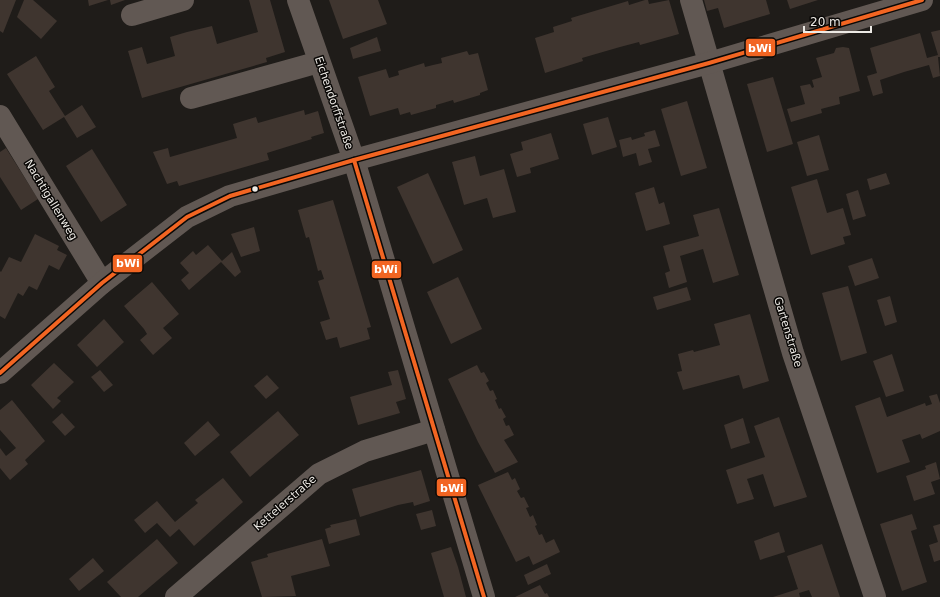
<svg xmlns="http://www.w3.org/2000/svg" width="940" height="597" viewBox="0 0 940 597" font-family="'DejaVu Sans',sans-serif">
<rect width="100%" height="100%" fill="#1f1c19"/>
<g fill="#3f352f">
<path d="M 0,0 L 16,0 L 3,33 L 0,31 Z"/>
<path d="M 24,0 L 33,0 L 57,21 L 41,39 L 17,17 Z"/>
<path d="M 88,0 L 108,0 L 89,6 Z"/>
<path d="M 110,0 L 125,0 L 111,5 Z"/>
<path d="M 249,0 L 270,0 L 285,52 L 266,58 L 267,62 L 142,98 L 128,51 L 142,47 L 147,64 L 175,56 L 170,37 L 187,32 L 212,26 L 217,44 L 258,32 Z"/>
<path d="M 329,0 L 378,0 L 387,24 L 343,39 Z"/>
<path d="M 645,0 L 648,0 L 649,4 L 669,0 L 679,34 L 640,45 L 639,42 L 620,47 L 582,58 L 583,61 L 545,73 L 535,38 L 554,32 L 553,27 L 572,21 L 571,18 L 628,1 L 629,5 Z"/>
<path d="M 704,0 L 766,0 L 770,14 L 724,28 L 718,8 L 707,11 Z"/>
<path d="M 787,0 L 818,0 L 790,9 Z"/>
<path d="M 940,30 L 940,57 L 938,57 L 940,76 L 933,78 L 929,65 L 904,72 L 880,80 L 883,93 L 873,96 L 867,76 L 877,73 L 870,48 L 920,33 L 927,58 L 938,55 L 931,32 Z"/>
<path d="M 377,37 L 381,51 L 353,59 L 350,48 Z"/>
<path d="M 843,47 L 849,48 L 860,91 L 839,97 L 840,104 L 821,109 L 822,113 L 791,122 L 787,109 L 805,104 L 800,86 L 810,84 L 812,88 L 814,87 L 812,80 L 822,77 L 816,58 L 834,53 L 836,48 Z"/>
<path d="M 467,51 L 469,55 L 478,53 L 488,90 L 480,93 L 480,95 L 454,103 L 453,100 L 443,103 L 436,105 L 436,108 L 411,115 L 410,112 L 400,115 L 398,108 L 370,116 L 358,77 L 386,69 L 389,78 L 399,75 L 398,71 L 424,63 L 425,67 L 433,65 L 442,63 L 441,58 Z"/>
<path d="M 36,56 L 55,87 L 49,91 L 65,116 L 82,105 L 96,127 L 77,138 L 64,117 L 43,130 L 7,74 Z"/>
<path d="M 773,77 L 793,144 L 767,152 L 747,84 Z"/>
<path d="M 687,101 L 707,168 L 681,176 L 661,109 Z"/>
<path d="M 304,110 L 305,115 L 318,111 L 324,133 L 311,137 L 312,139 L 267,153 L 269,160 L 179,186 L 177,181 L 167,184 L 153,152 L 168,148 L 170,157 L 237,138 L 233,124 L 256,117 L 258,123 Z"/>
<path d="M 608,117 L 617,147 L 592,155 L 583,124 Z"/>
<path d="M 655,130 L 660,146 L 648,149 L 652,162 L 639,166 L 636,153 L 623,157 L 619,140 L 631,137 L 632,140 L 645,136 L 644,133 Z"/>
<path d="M 551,133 L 559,159 L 530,168 L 531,173 L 517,177 L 510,154 L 523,150 L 521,142 Z"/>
<path d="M 819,135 L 829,170 L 807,176 L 797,142 Z"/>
<path d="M 6,148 L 38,199 L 21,210 L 0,177 L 0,152 Z"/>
<path d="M 92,149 L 127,205 L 101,222 L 66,166 Z"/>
<path d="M 475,156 L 480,176 L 504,169 L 516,212 L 493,218 L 487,198 L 464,205 L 452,162 Z"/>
<path d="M 428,173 L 463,250 L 433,264 L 397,187 Z"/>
<path d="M 886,173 L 890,184 L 870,190 L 867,179 Z"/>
<path d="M 817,179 L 827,213 L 843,208 L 851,235 L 843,237 L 845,244 L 811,255 L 791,187 Z"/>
<path d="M 654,187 L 659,204 L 664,202 L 670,224 L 646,231 L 635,193 Z"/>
<path d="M 858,190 L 866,216 L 853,220 L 846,194 Z"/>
<path d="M 333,200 L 371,327 L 367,328 L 370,339 L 340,348 L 337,337 L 326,340 L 320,322 L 330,319 L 318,281 L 324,279 L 321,270 L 318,271 L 309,237 L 306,238 L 298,210 Z"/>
<path d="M 719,208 L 739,275 L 713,283 L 703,249 L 680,256 L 687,282 L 669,288 L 665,273 L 670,271 L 663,246 L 699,236 L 693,215 Z"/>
<path d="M 254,227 L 260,251 L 241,257 L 231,234 Z"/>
<path d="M 35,234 L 59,246 L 57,250 L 67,255 L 59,270 L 49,265 L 37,290 L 29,286 L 23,296 L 18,293 L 5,319 L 0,316 L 0,271 L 1,272 L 9,257 L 21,262 Z"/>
<path d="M 208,245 L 222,261 L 232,252 L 241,272 L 235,277 L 221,262 L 189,290 L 181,280 L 189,273 L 180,263 L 193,251 L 196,255 Z"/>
<path d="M 872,258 L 879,278 L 855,286 L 848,266 Z"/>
<path d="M 458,277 L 482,329 L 451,344 L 427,292 Z"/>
<path d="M 152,282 L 179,314 L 163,328 L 172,338 L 153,355 L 140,340 L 147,334 L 144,329 L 124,306 Z"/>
<path d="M 848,286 L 867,353 L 841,361 L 822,293 Z"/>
<path d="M 687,287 L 691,300 L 657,310 L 653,297 Z"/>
<path d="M 890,296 L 897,322 L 885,326 L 877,300 Z"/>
<path d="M 750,314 L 769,381 L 743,389 L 739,375 L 683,390 L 677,372 L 682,371 L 678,354 L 693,350 L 694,352 L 720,345 L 714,324 Z"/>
<path d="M 104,319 L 124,342 L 97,367 L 77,345 Z"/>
<path d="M 892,354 L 904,391 L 886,397 L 873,361 Z"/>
<path d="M 54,363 L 74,382 L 57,398 L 61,401 L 53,409 L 31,385 Z"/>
<path d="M 477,365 L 481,373 L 484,372 L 489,381 L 486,383 L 490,391 L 493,390 L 497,399 L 495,400 L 499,409 L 501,408 L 506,417 L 503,419 L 506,426 L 509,425 L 514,435 L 504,440 L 518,462 L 495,473 L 478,442 L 448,379 Z"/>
<path d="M 100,370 L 113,385 L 104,392 L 91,377 Z"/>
<path d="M 398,370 L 406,399 L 396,402 L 400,413 L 358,425 L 350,397 L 392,385 L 388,372 Z"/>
<path d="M 267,375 L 279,388 L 266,399 L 254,386 Z"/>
<path d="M 937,394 L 940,403 L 940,431 L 922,439 L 920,434 L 902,440 L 910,462 L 877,473 L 855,406 L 880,397 L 887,417 L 925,403 L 926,406 L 932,404 L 929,396 Z"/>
<path d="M 12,400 L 45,441 L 25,460 L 28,464 L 10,480 L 0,468 L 0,448 L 6,456 L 16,448 L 0,430 L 0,410 Z"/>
<path d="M 278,411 L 299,435 L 250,477 L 230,452 Z"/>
<path d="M 62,413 L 75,427 L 65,436 L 52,422 Z"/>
<path d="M 779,417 L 807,497 L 774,507 L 763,474 L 747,479 L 754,499 L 737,504 L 726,470 L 765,457 L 754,426 Z"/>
<path d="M 743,418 L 750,443 L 731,449 L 724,425 Z"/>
<path d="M 208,421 L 220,435 L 195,456 L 184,443 Z"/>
<path d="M 936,462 L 940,479 L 931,482 L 935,494 L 914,501 L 906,476 L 926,469 L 925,466 Z"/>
<path d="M 421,470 L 430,501 L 414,506 L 413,502 L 398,505 L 360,517 L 352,489 Z"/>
<path d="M 508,472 L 512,480 L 515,478 L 520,489 L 517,491 L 521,498 L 524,497 L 529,507 L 526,508 L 530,517 L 533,515 L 537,525 L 535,526 L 539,535 L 542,534 L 546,543 L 554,539 L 560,552 L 533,565 L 529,556 L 516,562 L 478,485 Z"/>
<path d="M 223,478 L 243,502 L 194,546 L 179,529 L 170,537 L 157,523 L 145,533 L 134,520 L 157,501 L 175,522 L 198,503 L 195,500 Z"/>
<path d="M 432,510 L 436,526 L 421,530 L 416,514 Z"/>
<path d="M 912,514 L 917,529 L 911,531 L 927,582 L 902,591 L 880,524 Z"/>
<path d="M 356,519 L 360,535 L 329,544 L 325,529 L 331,527 L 330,525 Z"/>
<path d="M 940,524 L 940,560 L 934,562 L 929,545 L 938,542 L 933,526 Z"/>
<path d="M 779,532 L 785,552 L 760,560 L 754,541 Z"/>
<path d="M 157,539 L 178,563 L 138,597 L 121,597 L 107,582 Z"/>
<path d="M 322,539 L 330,566 L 291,576 L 296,596 L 262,597 L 251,562 L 268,557 L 267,554 Z"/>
<path d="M 822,544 L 840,597 L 812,597 L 809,590 L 799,593 L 800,597 L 773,597 L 798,589 L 787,556 Z"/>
<path d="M 451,547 L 458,567 L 466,597 L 444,597 L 431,553 Z"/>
<path d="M 93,558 L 104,571 L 79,591 L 69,579 Z"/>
<path d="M 547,564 L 551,574 L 528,585 L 524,575 Z"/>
<path d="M 540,585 L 545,594 L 547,593 L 549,597 L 515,597 Z"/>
</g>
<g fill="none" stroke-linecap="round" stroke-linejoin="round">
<g stroke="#615853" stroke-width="22">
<path d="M 298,0 L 354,160 L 484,597"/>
<path d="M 691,0 L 793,353 L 875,597"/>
<path d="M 132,15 L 183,0"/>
<path d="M 191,98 L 319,62"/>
<path d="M 0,116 L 102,283"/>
<path d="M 0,373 L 102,283 L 187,217 L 230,196 L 354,160 L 709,63 L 922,0"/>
<path d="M 176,597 L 319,474 L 365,451 L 434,430"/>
</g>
<g stroke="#0a0806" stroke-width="7">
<g id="bus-1">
<path d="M 354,160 L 484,597"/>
<path d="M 0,373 L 102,283 L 187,217 L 230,196 L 354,160 L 709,63 L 922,0"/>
</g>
</g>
<use href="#bus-1" stroke="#f26522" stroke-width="4"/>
</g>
<circle fill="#edeae5" stroke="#0a0806" stroke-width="1.5" cx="255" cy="189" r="3.5"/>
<g text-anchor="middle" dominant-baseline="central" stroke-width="3" stroke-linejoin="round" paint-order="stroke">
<g font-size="11" fill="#edeae5" stroke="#0a0806">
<text transform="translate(334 103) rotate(71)">Eichendorffstraße</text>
<text transform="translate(51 200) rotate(59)">Nachtigallenweg</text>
<text transform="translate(788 332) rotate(73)">Gartenstraße</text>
<text transform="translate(285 503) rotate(-41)">Kettelerstraße</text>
</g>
</g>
<g stroke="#0a0806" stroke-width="1.5">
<rect x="745" y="38" width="31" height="19" rx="4" fill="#f26522"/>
<rect x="112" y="254" width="31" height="19" rx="4" fill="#f26522"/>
<rect x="371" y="260" width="31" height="19" rx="4" fill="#f26522"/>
<rect x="436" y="478" width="31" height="19" rx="4" fill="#f26522"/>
</g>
<g font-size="11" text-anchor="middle" font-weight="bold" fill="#fff">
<text x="760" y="52">bWi</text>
<text x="128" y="267">bWi</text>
<text x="386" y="273">bWi</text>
<text x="452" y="492">bWi</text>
</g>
<path d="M804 26v6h67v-6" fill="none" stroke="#edeae5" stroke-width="2"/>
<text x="810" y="26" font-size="12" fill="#edeae5" stroke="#0a0806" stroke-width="3" paint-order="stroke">20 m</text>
</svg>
